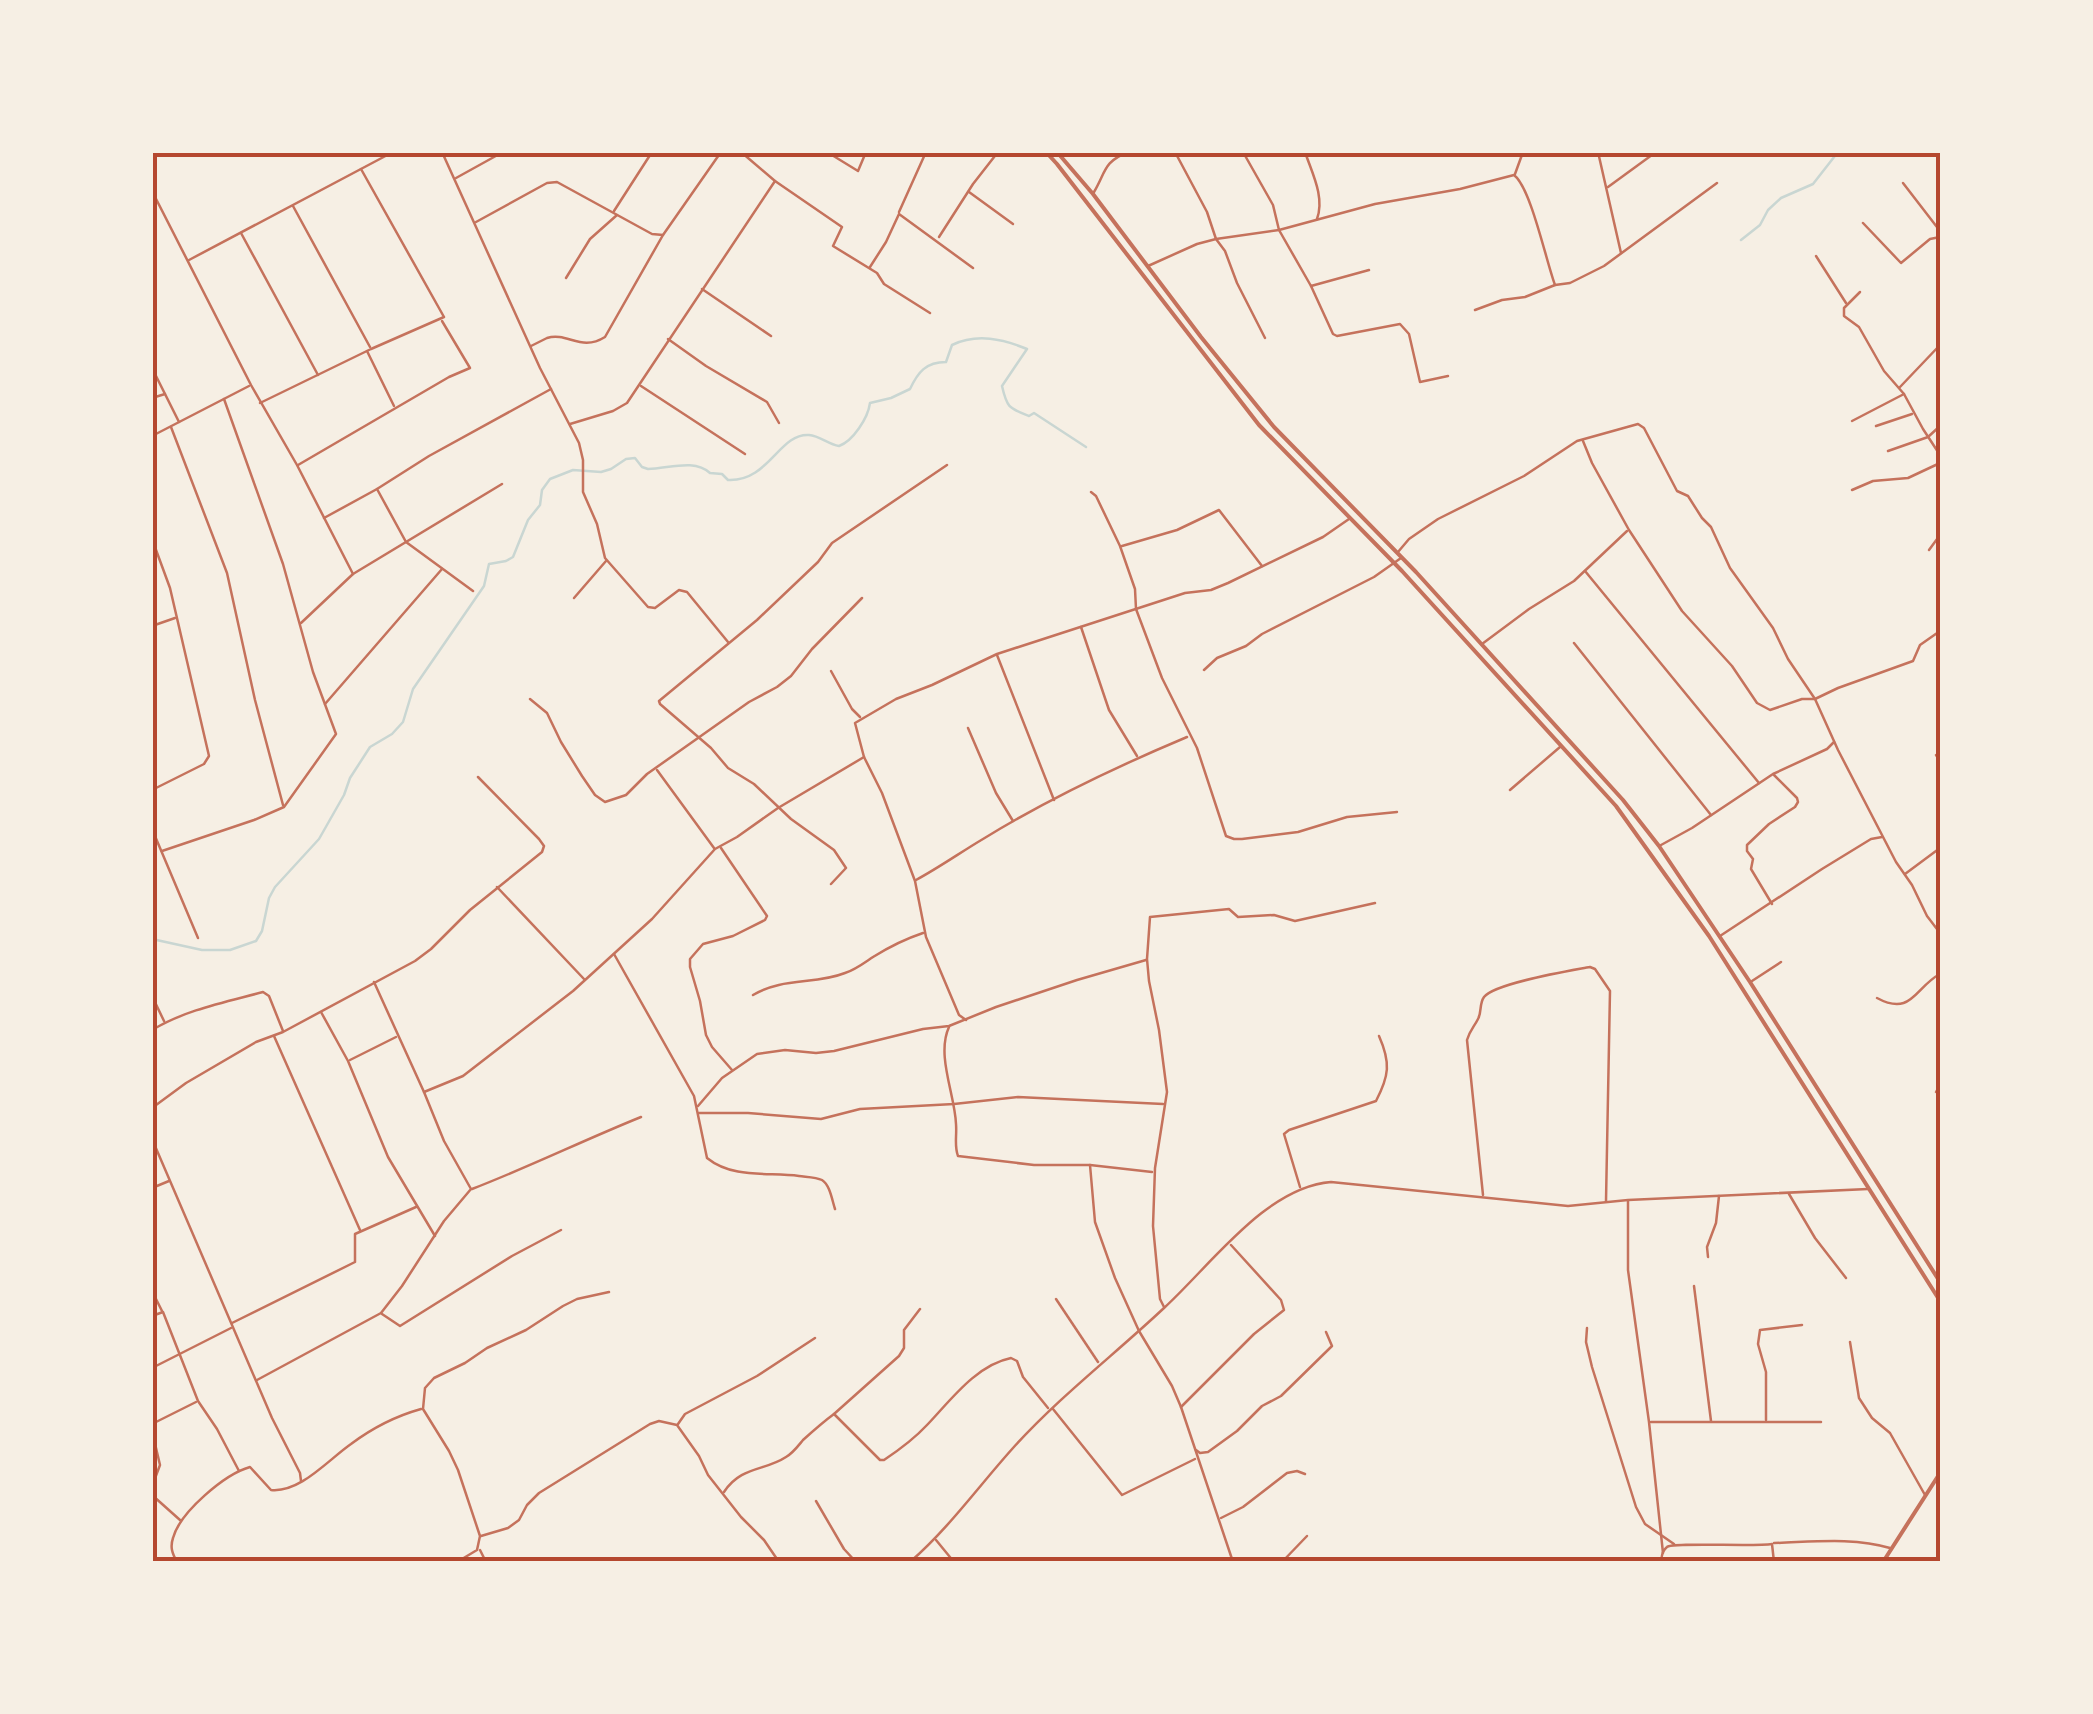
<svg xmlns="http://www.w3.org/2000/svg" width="2093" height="1714" viewBox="0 0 2093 1714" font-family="Barlow,sans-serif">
<rect width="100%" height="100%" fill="#f6efe4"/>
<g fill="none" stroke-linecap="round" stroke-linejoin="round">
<g stroke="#c9d6d2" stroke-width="2.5">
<path d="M 1741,240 L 1760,225 L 1768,210 L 1781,198 L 1813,184 L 1838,152"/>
<path d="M 152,939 L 202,950 L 230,950 L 256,941 L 262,931 L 269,898 L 275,887 L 319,839 L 344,795 L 350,778 L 370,747 L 392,734 L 403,722 L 413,689 L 484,586 L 489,564 L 506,561 L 513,557 L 528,520 L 540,505 L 542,490 L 550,479 L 573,470 L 601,472 L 611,469 L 626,459 L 635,458 L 642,467 L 648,469 C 668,469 694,458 710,473 L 722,474 L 728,480 C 769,482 779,433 809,435 C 820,436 828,444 839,446 C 853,441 868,418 870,403 L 891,398 L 910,389 C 918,372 926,362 946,362 L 952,345 C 977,333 1003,339 1027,349 L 1002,386 C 1007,408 1009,408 1029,416 L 1034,413 L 1086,447"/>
</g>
<g stroke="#c5725c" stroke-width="2.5">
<path d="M 442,152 L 540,368 L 579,443 L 583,460 L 583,492 L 597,524 L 605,558 L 648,607 L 655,608 L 679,590 L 687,592 L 728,642"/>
<path d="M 741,152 L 775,181 L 842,227 L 833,246 L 877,273 L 884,284 L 930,313"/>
<path d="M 827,152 L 858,171 L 866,152"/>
<path d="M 1175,152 L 1207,212 L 1216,239 L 1225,251 L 1237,283 L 1265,338"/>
<path d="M 1243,152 L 1273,205 L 1279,230 L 1311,286 L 1369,270"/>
<path d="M 1305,152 C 1312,173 1325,197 1317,219"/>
<path d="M 1598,152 L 1621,253"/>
<path d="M 1515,174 L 1523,152"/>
<path d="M 456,178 L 503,152"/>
<path d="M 1903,183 L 1940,231"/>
<path d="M 1608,187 L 1656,152"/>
<path d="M 152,191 L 251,385 L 297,465 L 353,574"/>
<path d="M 969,192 L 1013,224"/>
<path d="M 1094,192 C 1106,172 1103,162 1128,152"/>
<path d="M 293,206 L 370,347"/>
<path d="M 614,211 L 652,152"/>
<path d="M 899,212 L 926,152"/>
<path d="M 476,222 L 547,183 L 557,182 L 652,234 L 663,235"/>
<path d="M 1863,223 L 1901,263 L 1930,239 L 1940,237"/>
<path d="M 241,233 L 318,375"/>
<path d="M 939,237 L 973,184 L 998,152"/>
<path d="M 1816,256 L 1846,303"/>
<path d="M 189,260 L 393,152"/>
<path d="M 1148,266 L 1197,244 L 1216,239 L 1279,230 L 1375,204 L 1460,189 L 1514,175 C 1531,188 1546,261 1555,285"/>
<path d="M 870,267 L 886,242 L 899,214 L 973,268"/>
<path d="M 566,278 L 590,239 L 617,215"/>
<path d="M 1311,286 L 1333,334 L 1337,336 L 1400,324 L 1409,334 L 1420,382 L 1448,376"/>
<path d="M 702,289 L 771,336"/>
<path d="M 1860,292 L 1844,308 L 1844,316 L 1859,327 L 1884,371 L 1904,394 L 1923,429 L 1940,455"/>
<path d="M 1475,310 L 1502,300 L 1525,297 L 1555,285 L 1570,283 L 1604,266 L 1717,183"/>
<path d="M 668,339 L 706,366 L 767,402 L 779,423"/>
<path d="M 531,346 C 533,345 545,339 547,338 C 568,332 581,352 605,337 L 663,235 L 721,152"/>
<path d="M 367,351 L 394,406"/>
<path d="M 152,368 L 179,422"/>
<path d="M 641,386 L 745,454"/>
<path d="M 1900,387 L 1940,345"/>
<path d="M 152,398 L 165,394"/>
<path d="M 260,403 L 371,349 L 444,317 L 361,169"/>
<path d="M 1852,421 L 1904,394"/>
<path d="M 570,424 L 613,411 L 627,403 L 775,181"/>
<path d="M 1876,426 L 1912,414"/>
<path d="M 171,427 L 227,573 L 255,700 L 283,805"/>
<path d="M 152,436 L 249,386"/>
<path d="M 1583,441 L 1592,463 L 1629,530 L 1682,611 L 1732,666 L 1757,703 L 1770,710 L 1802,699 L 1815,699 L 1838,688 L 1913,661 L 1920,645 L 1940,631"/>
<path d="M 1888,451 L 1928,437 L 1940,426"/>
<path d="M 298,465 L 449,377 L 470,368 L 442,321"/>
<path d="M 377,489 L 406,542 L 473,591"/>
<path d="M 1852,490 L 1873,481 L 1908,478 L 1940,463"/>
<path d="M 1091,492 L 1096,496 L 1120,546 L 1135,589 L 1136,609 L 1162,678 L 1197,748 L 1226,836 L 1234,839 L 1242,839 L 1298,832 L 1347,817 L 1397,812"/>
<path d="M 324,518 L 377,489 L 429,456 L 551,389"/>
<path d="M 152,539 L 170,588 L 209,756 L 204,764 L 152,790"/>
<path d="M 1122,546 L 1177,530 L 1219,510 L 1262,566"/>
<path d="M 1929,550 L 1940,535"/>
<path d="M 1398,552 L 1409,539 L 1438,519 L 1524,476 L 1577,441 L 1638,424 L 1644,428 L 1677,491 L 1688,496 L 1702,518 L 1711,527 L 1730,568 L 1773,628 L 1788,659 L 1815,699 L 1838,750 L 1896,862 L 1912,885 L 1927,916 L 1940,933"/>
<path d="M 1585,571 L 1759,783"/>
<path d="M 574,598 L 606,561"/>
<path d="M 301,623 L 353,574 L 502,484"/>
<path d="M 152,626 L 175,618"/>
<path d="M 1081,627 L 1109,710 L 1137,756"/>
<path d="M 1574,643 L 1711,815"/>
<path d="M 1482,644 L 1529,609 L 1574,581 L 1627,531"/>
<path d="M 997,655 L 1054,800"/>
<path d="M 1204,670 L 1217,658 L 1246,646 L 1262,634 L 1374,577 L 1401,558"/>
<path d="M 831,671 L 852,709 L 860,717"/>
<path d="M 530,699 L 547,713 L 561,742 L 582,776 L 595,795 L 605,802 L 626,795 L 647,774 L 749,702 L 777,687 L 791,676 L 812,649 L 862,598"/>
<path d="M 325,704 L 442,569"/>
<path d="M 968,728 L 996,793 L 1013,821"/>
<path d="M 1936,755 L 1940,761"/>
<path d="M 657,770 L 714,848"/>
<path d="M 1510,790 L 1560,747"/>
<path d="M 152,829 L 198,938"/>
<path d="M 1661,845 L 1692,828 L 1773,774 L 1827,749 L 1834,742"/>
<path d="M 721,848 L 767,916 L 765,920 L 733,936 L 703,944 L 690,959 L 690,967 L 700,1001 L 706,1035 L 712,1047 L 732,1070"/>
<path d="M 162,851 L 254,820 L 284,807 L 336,734 L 313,672 L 283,564 L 224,399"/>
<path d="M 1905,874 L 1940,848"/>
<path d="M 916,880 C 940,867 961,852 983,839 C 1048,799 1118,766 1187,737"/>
<path d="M 831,884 L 846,868 L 834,850 L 791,819 L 754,784 L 728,768 L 711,748 L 660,704 L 659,701 L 757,620 L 818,562 L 832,543 L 947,465"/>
<path d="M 497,887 L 584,979"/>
<path d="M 1772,904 L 1751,869 L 1753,859 L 1747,851 L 1747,845 L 1769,824 L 1795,807 L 1798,802 L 1797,798 L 1774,775"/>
<path d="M 1720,936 L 1822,869 L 1871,839 L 1882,837"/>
<path d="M 614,954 L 694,1096 L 707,1158 C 733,1179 768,1172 799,1176 C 806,1177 816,1177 822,1180 C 830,1185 832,1200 835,1209"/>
<path d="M 1752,981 L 1781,962"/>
<path d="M 753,995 C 783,977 815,985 845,973 C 855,970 864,963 873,957 C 889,947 905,939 923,933"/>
<path d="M 152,996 L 164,1021"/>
<path d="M 1877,998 C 1912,1017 1915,987 1940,974"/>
<path d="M 321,1012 L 348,1061 L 388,1157 L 435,1236"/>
<path d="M 966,1020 L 959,1015 L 926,937 L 915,881 L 882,793 L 864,757 L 855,723 L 896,699 L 932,685 L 997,654 L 1185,593 L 1211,590 L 1228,583 L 1323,537 L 1349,519"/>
<path d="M 949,1027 C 936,1055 955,1095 956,1124 C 957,1136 954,1146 958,1156 L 1034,1165 L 1090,1165 L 1152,1172"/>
<path d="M 152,1030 C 185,1010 226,1002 263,992 L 269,996 L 283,1031"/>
<path d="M 274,1036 L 360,1230"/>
<path d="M 350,1060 L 396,1037"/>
<path d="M 424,1092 L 463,1076 L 573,991 L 652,919 L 715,849 L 737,837 L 778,808 L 864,757"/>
<path d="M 1936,1092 L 1940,1085"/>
<path d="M 698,1106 L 722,1078 L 757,1054 L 785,1050 L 816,1053 L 834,1051 L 923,1029 L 949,1026 L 996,1007 L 1077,980 L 1146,960"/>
<path d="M 152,1108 L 186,1083 L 256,1042 L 283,1032 L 415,961 L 431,949 L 470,910 L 542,852 L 544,846 L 539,839 L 478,777"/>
<path d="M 699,1113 L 748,1113 L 821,1119 L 860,1109 L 954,1104 L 1018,1097 L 1163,1104"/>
<path d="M 152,1139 L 272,1418 L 300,1473 L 301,1481"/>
<path d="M 1090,1165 L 1095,1222 L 1115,1278 L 1139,1331 L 1172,1386 L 1181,1407 L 1233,1562"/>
<path d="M 1300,1187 L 1284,1134 L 1289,1130 L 1376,1101 C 1389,1076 1391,1063 1379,1036"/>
<path d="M 152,1188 L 169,1181"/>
<path d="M 472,1189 C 529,1167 584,1140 641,1117"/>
<path d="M 1789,1194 L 1815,1238 L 1846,1278"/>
<path d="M 1483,1195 L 1467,1040 C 1470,1030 1474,1027 1478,1019 C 1482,1012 1479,1004 1484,997 C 1495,983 1569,971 1590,967 L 1595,969 L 1610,991 L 1606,1201"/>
<path d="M 1628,1201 L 1628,1270 L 1649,1422 L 1663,1553"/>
<path d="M 1708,1257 L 1707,1247 L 1716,1223 L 1719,1196"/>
<path d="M 1694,1286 L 1711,1421"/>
<path d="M 152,1291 L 162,1311"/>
<path d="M 1056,1299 L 1098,1362"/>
<path d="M 1164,1307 L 1160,1299 L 1153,1226 L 1155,1168 L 1167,1092 L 1159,1030 L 1149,981 L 1147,959 L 1150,917 L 1229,909 L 1238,917 L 1274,915 L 1295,921 L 1375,903"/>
<path d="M 382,1314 L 400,1326 L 512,1256 L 561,1230"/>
<path d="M 152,1316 L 163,1312 L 198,1401 L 217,1429 L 239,1471"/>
<path d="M 232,1323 L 355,1262 L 355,1234 L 416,1207"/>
<path d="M 1587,1328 L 1586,1342 L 1592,1367 L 1636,1507 L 1645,1524 L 1674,1544"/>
<path d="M 1850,1342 L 1859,1398 L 1872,1418 L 1890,1433 L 1925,1495"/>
<path d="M 152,1368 L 231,1328"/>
<path d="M 257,1380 L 381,1313 L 402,1286 L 444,1221 L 471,1189 L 444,1141 L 424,1092 L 374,982"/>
<path d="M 1181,1407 L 1254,1334 L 1284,1310 L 1281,1300 L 1231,1245"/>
<path d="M 1053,1409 L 1122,1495 L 1195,1459"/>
<path d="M 834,1414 L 880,1460 L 884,1460 C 899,1450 914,1439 927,1425 C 950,1401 976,1365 1011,1358 L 1017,1361 L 1023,1377 L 1048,1408"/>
<path d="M 1766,1420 L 1766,1372 L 1758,1344 L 1760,1330 L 1802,1325"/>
<path d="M 1651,1422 L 1821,1422"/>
<path d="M 152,1424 L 196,1402"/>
<path d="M 678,1424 L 685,1414 L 757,1376 L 815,1338"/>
<path d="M 152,1431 L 160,1465 L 154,1481 L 155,1497"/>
<path d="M 1196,1450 L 1200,1453 L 1208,1452 L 1237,1431 L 1262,1406 L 1281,1396 L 1332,1346 L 1326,1332"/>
<path d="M 724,1492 C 741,1466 765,1471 786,1457 C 793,1453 798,1446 803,1440 C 813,1431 823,1422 834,1414 L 899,1356 L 904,1348 L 904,1330 L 920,1309"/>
<path d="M 152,1495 L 180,1520"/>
<path d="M 816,1501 L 844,1549 L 856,1562"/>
<path d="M 1221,1518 L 1243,1507 L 1287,1473 L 1297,1471 L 1305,1474"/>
<path d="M 481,1536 L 508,1528 L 519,1520 L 527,1505 L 539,1493 L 650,1424 L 659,1421 L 677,1425 L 699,1456 L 708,1475 L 741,1517 L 764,1540 L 779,1562"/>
<path d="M 936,1540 L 954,1562"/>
<path d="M 1774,1543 C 1812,1542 1854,1537 1890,1548"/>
<path d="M 480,1550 L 486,1562"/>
<path d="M 177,1562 C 172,1553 170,1547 173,1538 C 180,1512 225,1474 250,1467 L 271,1490 C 300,1493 328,1460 351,1444 C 371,1429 396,1416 421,1409"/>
<path d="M 457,1562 L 477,1550 L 480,1536 L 458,1470 L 449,1451 L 423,1409 L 425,1388 L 434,1378 L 465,1363 L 487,1348 L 526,1330 L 563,1306 L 577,1299 L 609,1292"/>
<path d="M 910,1562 C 949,1528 978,1487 1013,1448 C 1059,1397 1114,1355 1164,1308 C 1211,1265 1266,1187 1331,1182 L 1568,1206 L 1628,1200 L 1868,1189"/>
<path d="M 1282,1562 L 1307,1536"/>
<path d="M 1661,1562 C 1662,1555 1662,1551 1667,1547 C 1672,1542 1754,1547 1772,1544 L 1774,1562"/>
</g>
<g stroke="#c5725c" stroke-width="4">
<path d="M 1046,152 L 1057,164 L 1259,425 L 1402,571 L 1616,806 L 1709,936 L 1940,1301"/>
<path d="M 1057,152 L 1093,194 L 1201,337 L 1274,427 L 1416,572 L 1623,800 L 1659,846 L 1750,982 L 1940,1282"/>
<path d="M 1883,1562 L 1940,1473"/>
</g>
</g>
<rect width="2093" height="1714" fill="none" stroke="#f6efe4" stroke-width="310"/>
<rect x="155" y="155" width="1783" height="1404" fill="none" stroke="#b5482f" stroke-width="4"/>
</svg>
